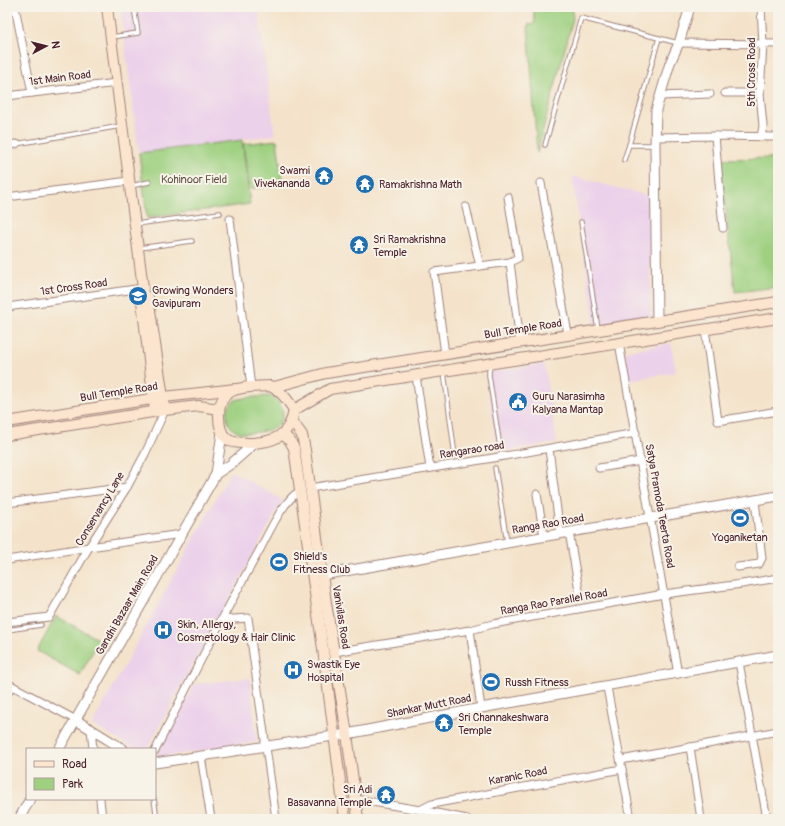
<svg xmlns="http://www.w3.org/2000/svg" width="785" height="826" viewBox="0 0 785 826" font-family="Pangolin,sans-serif">
<rect width="100%" height="100%" fill="#f7f3e8"/>
<filter id="ink" filterUnits="userSpaceOnUse"><feTurbulence type="fractalNoise" baseFrequency=".025" numOctaves="2"/><feDisplacementMap in="SourceGraphic" scale="8" xChannelSelector="R" yChannelSelector="G"/><feConvolveMatrix kernelMatrix="1 2 1 2 8 2 1 2 1" color-interpolation-filters="sRGB"/></filter>
<filter id="wash" filterUnits="userSpaceOnUse"><feTurbulence type="fractalNoise" baseFrequency=".012" numOctaves="4" result="noise"/><feDisplacementMap in="SourceGraphic" scale="16" xChannelSelector="R" yChannelSelector="G"/><feGaussianBlur stdDeviation="0.9" result="paint"/><feColorMatrix in="noise" values="0 0 0 0 0 0 0 0 0 0 0 0 0 0 0 0 0 1.4 0 .05"/><feComposite in="paint" operator="in"/></filter>
<g filter="url(#wash)">
<rect width="100%" height="100%" fill="#f4e3ca"/>
<g fill="#ecd1ea">
<path d="M 120,7 L 258,7 L 275,135 L 139,153 Z"/>
<path d="M 572,176 L 649,196 L 651,319 L 595,327 Z"/>
<path d="M 671,343 L 676,372 L 629,380 L 625,351 Z"/>
<path d="M 544,364 L 557,443 L 498,452 L 486,373 Z"/>
<path d="M 231,471 L 283,500 L 147,749 L 135,749 L 92,725 Z"/>
<path d="M 250,678 L 257,742 L 155,758 L 195,684 Z"/>
</g>
<g fill="#9ed080" stroke="#747856">
<path d="M 533,7 L 572,7 L 573,19 L 537,153 L 528,25 L 535,23 Z"/>
<path d="M 242,140 L 250,204 L 147,218 L 139,153 Z"/>
<path d="M 277,140 L 283,185 L 250,189 L 243,144 Z"/>
<path d="M 777,158 L 778,287 L 735,292 L 720,159 Z"/>
<path d="M 269,396 C 282,400 289,417 276,427 C 271,431 247,434 241,433 C 225,430 221,407 236,400 C 244,397 260,397 269,396 Z"/>
<path d="M 56,616 L 99,640 L 80,675 L 37,651 Z"/>
</g>
</g>
<g filter="url(#ink)">
<g fill="none" stroke-linecap="round" stroke-linejoin="round">
<g stroke="#9f817a" stroke-width="5.5">
<g id="service">
<path d="M 112,37 L 138,33 L 134,7"/>
<path d="M 16,144 L 121,126"/>
<path d="M 545,145 L 581,18 L 678,43"/>
<path d="M 629,145 L 659,38"/>
<path d="M 624,160 L 629,145 L 655,145"/>
<path d="M 131,186 L 149,182"/>
<path d="M 581,222 L 598,329"/>
<path d="M 136,224 L 220,213"/>
<path d="M 139,248 L 192,241"/>
<path d="M 491,365 L 489,371 L 489,376 L 500,447"/>
<path d="M 444,372 L 455,456"/>
<path d="M 495,468 L 507,542"/>
<path d="M 7,630 L 41,625"/>
<path d="M 154,799 L 157,819"/>
</g>
</g>
<g stroke="#9f817a" stroke-width="9">
<g id="minor">
<path d="M 15,7 L 32,93"/>
<path d="M 681,7 L 689,9"/>
<path d="M 679,43 L 778,44"/>
<path d="M 725,93 L 760,93"/>
<path d="M 7,96 L 117,83"/>
<path d="M 660,96 L 710,94"/>
<path d="M 715,136 L 723,228"/>
<path d="M 655,137 L 715,136 L 778,137"/>
<path d="M 761,137 L 763,126 L 760,93 L 763,44 L 761,7"/>
<path d="M 7,146 L 16,144"/>
<path d="M 541,183 L 568,334"/>
<path d="M 7,197 L 129,181"/>
<path d="M 466,207 L 480,266"/>
<path d="M 230,219 L 251,387"/>
<path d="M 510,262 L 520,342"/>
<path d="M 7,307 L 143,288"/>
<path d="M 705,329 L 718,421 L 778,411"/>
<path d="M 619,343 L 678,674"/>
<path d="M 445,354 L 434,272 L 510,262 L 518,258 L 508,197"/>
<path d="M 416,376 L 430,468"/>
<path d="M 549,449 L 560,533"/>
<path d="M 599,468 L 641,461"/>
<path d="M 310,488 L 493,458 L 636,433"/>
<path d="M 537,494 L 544,536"/>
<path d="M 7,503 L 127,487"/>
<path d="M 569,532 L 580,596"/>
<path d="M 7,560 L 89,547 L 182,534"/>
<path d="M 738,567 L 759,564 L 762,558 L 755,501"/>
<path d="M 221,620 L 248,618 L 276,819"/>
<path d="M 7,622 L 49,617 L 89,547 L 127,487 L 145,454 L 165,410"/>
<path d="M 470,630 L 481,708"/>
<path d="M 334,652 L 470,630 L 493,624 L 664,594 L 742,584 L 778,578"/>
<path d="M 739,662 L 767,819"/>
<path d="M 7,683 L 76,720"/>
<path d="M 607,687 L 631,819"/>
<path d="M 7,694 L 12,686"/>
<path d="M 91,729 L 93,749"/>
<path d="M 690,747 L 701,819"/>
<path d="M 155,751 C 188,685 221,618 258,553 C 268,535 282,501 300,491"/>
<path d="M 201,756 L 211,819"/>
<path d="M 621,760 L 778,731"/>
<path d="M 100,799 L 102,819"/>
<path d="M 355,799 L 420,810 L 432,804 L 622,769"/>
<path d="M 421,810 L 467,819"/>
<path d="M 754,819 L 767,817"/>
</g>
</g>
<g stroke="#9f817a" stroke-width="11">
<g id="tertiary">
<path d="M 657,321 L 655,145 L 656,110 L 670,63 L 679,43 L 690,7"/>
<path d="M 216,474 L 231,464 L 255,443"/>
<path d="M 322,575 L 778,496"/>
<path d="M 76,720 L 123,749"/>
<path d="M 59,749 L 216,474 L 222,433"/>
<path d="M 155,763 L 347,734 L 481,708 L 778,655"/>
<path d="M 19,819 L 30,799"/>
</g>
</g>
<g stroke="#9f817a" stroke-width="12">
<g id="secondary">
<path d="M 107,7 L 143,288 L 142,301 L 155,411"/>
<path d="M 148,297 L 164,404"/>
<path d="M 270,386 C 281,390 288,400 294,410 C 290,437 272,443 248,443 C 241,443 232,443 227,439 C 221,434 219,424 219,417 C 218,384 245,388 270,386 Z"/>
<path d="M 274,387 L 326,373 L 778,302"/>
<path d="M 294,410 L 330,389 L 778,318"/>
<path d="M 292,421 L 302,435 L 305,450 L 326,603 L 347,734 L 358,819"/>
<path d="M 7,422 L 164,397 L 236,389"/>
<path d="M 283,434 L 290,441 L 294,448 L 323,649 L 345,819"/>
<path d="M 7,435 L 165,410 L 199,406 L 219,409"/>
</g>
</g>
<use href="#service" stroke="#fff" stroke-width="3.5"/>
<use href="#minor" stroke="#fff" stroke-width="7"/>
<use href="#tertiary" stroke="#fff" stroke-width="9"/>
<use href="#secondary" stroke="#fce5cf" stroke-width="10"/>
</g>
</g>
<defs>
<g id="temple-disc" transform="scale(1)"><circle r="9.5" fill="#1f6fb2" stroke="#f7f3e8"/><path d="M0-6L5-2H3V0L6.5 2.5H4V6H1.5V3h-3V6H-4V2.5H-6.5L-3 0V-2H-5Z" fill="#fff"/></g>
<g id="school-disc" transform="scale(1)"><circle r="9.5" fill="#1f6fb2" stroke="#f7f3e8"/><path d="M0-5L7-2L0 1L-7-2ZM-4 1L0 2.5L4 1V4Q0 6-4 4Z" fill="#fff"/></g>
<g id="civic-disc" transform="scale(1)"><circle r="9.5" fill="#1f6fb2" stroke="#f7f3e8"/><path d="M-.6-6.5H3V-4.5H.6V-3L4-1V1h2V6H-6V1h2V-1L-.6-3ZM-1.2 2.5V6h2.4V2.5Z" fill="#fff"/></g>
<g id="stadium-disc" transform="scale(1)"><circle r="9.5" fill="#1f6fb2" stroke="#f7f3e8"/><path d="M0-5a6.5 5 0 1 0 0 10a6.5 5 0 1 0 0-10ZM-3.5-1.8h7v3.6h-7Z" fill="#fff"/></g>
<g id="hospital-disc" transform="scale(1)"><circle r="9.5" fill="#1f6fb2" stroke="#f7f3e8"/><path d="M-5-5h3v3.5h4V-5h3V5h-3V1.5h-4V5h-3Z" fill="#fff"/></g>
</defs>
<g fill-rule="evenodd">
<use href="#temple-disc" x="324" y="176"/>
<use href="#temple-disc" x="365" y="184"/>
<use href="#temple-disc" x="359" y="245"/>
<use href="#school-disc" x="138" y="296"/>
<use href="#civic-disc" x="518" y="402"/>
<use href="#stadium-disc" x="740" y="518"/>
<use href="#stadium-disc" x="279" y="562"/>
<use href="#hospital-disc" x="163" y="630"/>
<use href="#hospital-disc" x="293" y="670"/>
<use href="#stadium-disc" x="491" y="682"/>
<use href="#temple-disc" x="444" y="723"/>
<use href="#temple-disc" x="386" y="795"/>
</g>
<g text-anchor="middle" dominant-baseline="central" stroke-width="4" stroke-linejoin="round" paint-order="stroke">
<g font-size="11" fill="#4a1f2b" stroke="#f7f3e8">
<text transform="translate(751 72) rotate(-90)">5th Cross Road</text>
<text transform="translate(60 78) rotate(-7)">1st Main Road</text>
<text transform="translate(74 287) rotate(-8)">1st Cross Road</text>
<text transform="translate(523 329) rotate(-9)">Bull Temple Road</text>
<text transform="translate(119 392) rotate(-9)">Bull Temple Road</text>
<text transform="translate(472 450) rotate(-9)">Rangarao road</text>
<text transform="translate(660 506) rotate(80)">Satya Pramoda Teerta Road</text>
<text transform="translate(100 509) rotate(-59)">Conservancy Lane</text>
<text transform="translate(548 524) rotate(-10)">Ranga Rao Road</text>
<text transform="translate(554 602) rotate(-10)">Ranga Rao Parallel Road</text>
<text transform="translate(127 605) rotate(-60)">Gandhi Bazaar Main Road</text>
<text transform="translate(341 617) rotate(81)">Vanivilas Road</text>
<text transform="translate(429 706) rotate(-11)">Shankar Mutt Road</text>
<text transform="translate(518 776) rotate(-11)">Karanic Road</text>
</g>
<g font-size="11" fill="#4a1f2b" stroke="#f7f3e8" text-anchor="start">
<text x="310" y="170" text-anchor="end">Swami<tspan x="310" dy="13">Vivekananda</tspan></text>
<text x="379" y="184">Ramakrishna Math</text>
<text x="373" y="239">Sri Ramakrishna<tspan x="373" dy="13">Temple</tspan></text>
<text x="152" y="290">Growing Wonders<tspan x="152" dy="13">Gavipuram</tspan></text>
<text x="532" y="396">Guru Narasimha<tspan x="532" dy="13">Kalyana Mantap</tspan></text>
<text x="740" y="537" text-anchor="middle">Yoganiketan</text>
<text x="293" y="556">Shield's<tspan x="293" dy="13">Fitness Club</tspan></text>
<text x="177" y="624">Skin, Allergy,<tspan x="177" dy="13">Cosmetology &amp; Hair Clinic</tspan></text>
<text x="307" y="664">Swastik Eye<tspan x="307" dy="13">Hospital</tspan></text>
<text x="505" y="682">Russh Fitness</text>
<text x="458" y="717">Sri Channakeshwara<tspan x="458" dy="13">Temple</tspan></text>
<text x="372" y="789" text-anchor="end">Sri Adi<tspan x="372" dy="13">Basavanna Temple</tspan></text>
</g>
<g font-size="11" fill="#635444" stroke="#f7f3e8">
<text x="194" y="179">Kohinoor Field</text>
</g>
</g>
<rect width="785" height="826" fill="none" stroke="#f7f3e8" stroke-width="24"/>
<rect x="26" y="748" width="130" height="52" fill="#f7f3e8" stroke="#b29e9c"/>
<rect x="34" y="761" width="20" height="6" fill="#fce5cf" stroke="#b29e9c"/>
<text x="62" y="768" font-size="12" fill="#4a1f2b">Road</text>
<rect x="34" y="778" width="20" height="12" fill="#9ed080" stroke="#b29e9c"/>
<text x="62" y="788" font-size="12" fill="#4a1f2b">Park</text>
<g transform="translate(46 46) rotate(83)" stroke="#f7f3e8" stroke-width="3" paint-order="stroke">
<path d="M0-3L7 15L0 10L-7 15Z" fill="#4a1f2b"/>
<text y="-6" font-size="11" font-weight="bold" text-anchor="middle" fill="#4a1f2b">N</text>
</g>
</svg>
